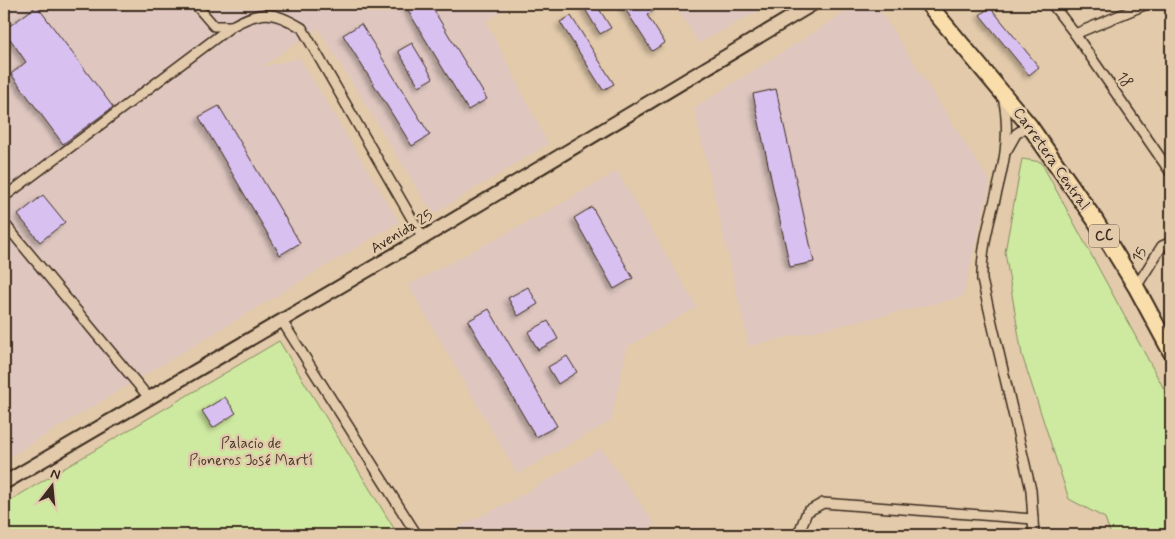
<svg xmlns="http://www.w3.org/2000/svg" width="1175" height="539" viewBox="0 0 1175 539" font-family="Mynerve,sans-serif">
<defs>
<filter id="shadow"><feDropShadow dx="-3.5" dy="3.5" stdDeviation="2.5" flood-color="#0004"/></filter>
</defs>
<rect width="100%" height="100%" fill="#e2caab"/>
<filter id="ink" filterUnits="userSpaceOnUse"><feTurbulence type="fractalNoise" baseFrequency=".02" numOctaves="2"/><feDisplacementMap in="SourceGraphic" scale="10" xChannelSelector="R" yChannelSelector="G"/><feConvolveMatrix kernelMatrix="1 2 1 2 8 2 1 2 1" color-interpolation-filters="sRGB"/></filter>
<g filter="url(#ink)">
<g fill="#dfc7c0">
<path d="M 4,4 L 513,4 L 486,21 L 548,144 L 433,214 L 318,28 L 261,67 L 300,58 L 399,222 L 4,460 Z"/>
<path d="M 674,4 L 772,4 L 699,43 Z"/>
<path d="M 859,4 L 876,4 L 990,182 L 963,297 L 749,346 L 694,108 Z"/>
<path d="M 617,171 L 697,307 L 627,347 L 611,421 L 517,474 L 408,285 L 547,212 Z"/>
<path d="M 601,448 L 655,525 L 639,535 L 442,535 L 510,502 Z"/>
</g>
<g fill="#cee9a0" stroke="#848a5f">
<path d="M 1022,159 L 1041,162 L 1171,402 L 1171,535 L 1111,535 L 1105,518 L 1069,499 L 1022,355 L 1005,252 Z"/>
<path d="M 279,341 L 398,535 L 4,535 L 4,504 Z"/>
</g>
<g fill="#d8c1f1" stroke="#3b2a1e" filter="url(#shadow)">
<path d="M 404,4 L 430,4 L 487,99 L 468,110 Z"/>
<path d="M 582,4 L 596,4 L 611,28 L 600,34 Z"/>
<path d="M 622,4 L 651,4 L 655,10 L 647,15 L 665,43 L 652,51 Z"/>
<path d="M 37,6 L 113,107 L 63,144 L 11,74 L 26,62 L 4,30 Z"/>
<path d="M 990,7 L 1039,67 L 1029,75 L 980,15 Z"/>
<path d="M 571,16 L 614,84 L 603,90 L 560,22 Z"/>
<path d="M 361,24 L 430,135 L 412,146 L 343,35 Z"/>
<path d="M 412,43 L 433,78 L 419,86 L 398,51 Z"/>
<path d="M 776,89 L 814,262 L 790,267 L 753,94 Z"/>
<path d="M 219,106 L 300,243 L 280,255 L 199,117 Z"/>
<path d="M 43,195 L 65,222 L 40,242 L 18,215 Z"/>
<path d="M 592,207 L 633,278 L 614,289 L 574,218 Z"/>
<path d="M 528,287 L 538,304 L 518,316 L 508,298 Z"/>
<path d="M 489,309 L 557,426 L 536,437 L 468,321 Z"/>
<path d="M 548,321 L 558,339 L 538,350 L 528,332 Z"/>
<path d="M 567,356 L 577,372 L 558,384 L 548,367 Z"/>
<path d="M 225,397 L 236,413 L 213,428 L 202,411 Z"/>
</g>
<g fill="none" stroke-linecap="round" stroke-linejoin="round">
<g stroke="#3b2a1e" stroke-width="12">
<g id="street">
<path d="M 195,4 L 214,26 L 232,26"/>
<path d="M 1052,4 L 1075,34 L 1171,173"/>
<path d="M 1075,34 L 1147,4"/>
<path d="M 1003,97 C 1018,165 980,216 982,280 L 1031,490 L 1034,535"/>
<path d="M 1007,150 L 1016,134 L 1029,125"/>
<path d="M 4,197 L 232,26 C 262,10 272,10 302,28 L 423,238"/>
<path d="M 4,223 L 150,399"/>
<path d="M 1136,287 L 1162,246 L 1171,242"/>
<path d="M 282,321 L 417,535"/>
<path d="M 798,535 L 807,512 L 823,503 L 1033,519"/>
</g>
</g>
<g stroke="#3b2a1e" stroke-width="16">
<path id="secondary" d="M 4,483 L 423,238 L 813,4"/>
</g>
<g stroke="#3b2a1e" stroke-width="19">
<path id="primary" d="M 928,4 L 1029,125 L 1095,220 L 1136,287 L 1171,352"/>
</g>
<use href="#street" stroke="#e2caab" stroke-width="9"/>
<use href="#secondary" stroke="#e2caab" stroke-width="12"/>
<use href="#primary" stroke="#f9deab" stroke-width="15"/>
</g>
</g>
<g text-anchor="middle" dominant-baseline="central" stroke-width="5" stroke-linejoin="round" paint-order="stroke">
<rect fill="#e2caab" stroke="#6d5a48" stroke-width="1" x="1089" y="224.5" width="30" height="23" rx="4"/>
<g font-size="14" font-weight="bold" fill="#3b2a1e">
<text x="1104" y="236">CC</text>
</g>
<g font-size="15" fill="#3b2a1e" stroke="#e2caab">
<text transform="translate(1124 80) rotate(56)">18</text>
<text transform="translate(1051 159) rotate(55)">Carretera Central</text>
<text transform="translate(402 232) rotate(-31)">Avenida 25</text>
<text transform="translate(1140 255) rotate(-58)">15</text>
</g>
<g font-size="15" fill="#4a3d2b" stroke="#e2caab">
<text x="251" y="444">Palacio de<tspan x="251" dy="17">Pioneros José Martí</tspan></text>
</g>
</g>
<rect width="1175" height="539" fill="none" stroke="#e2caab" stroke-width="20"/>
<rect x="10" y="10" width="1155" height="519" fill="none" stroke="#3b2a1e" stroke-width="2" filter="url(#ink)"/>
<g transform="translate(52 486) rotate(16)" stroke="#e2caab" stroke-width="4" paint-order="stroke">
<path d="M0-4L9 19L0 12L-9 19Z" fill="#3b2a1e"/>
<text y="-8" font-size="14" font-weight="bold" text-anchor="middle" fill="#3b2a1e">N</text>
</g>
</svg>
